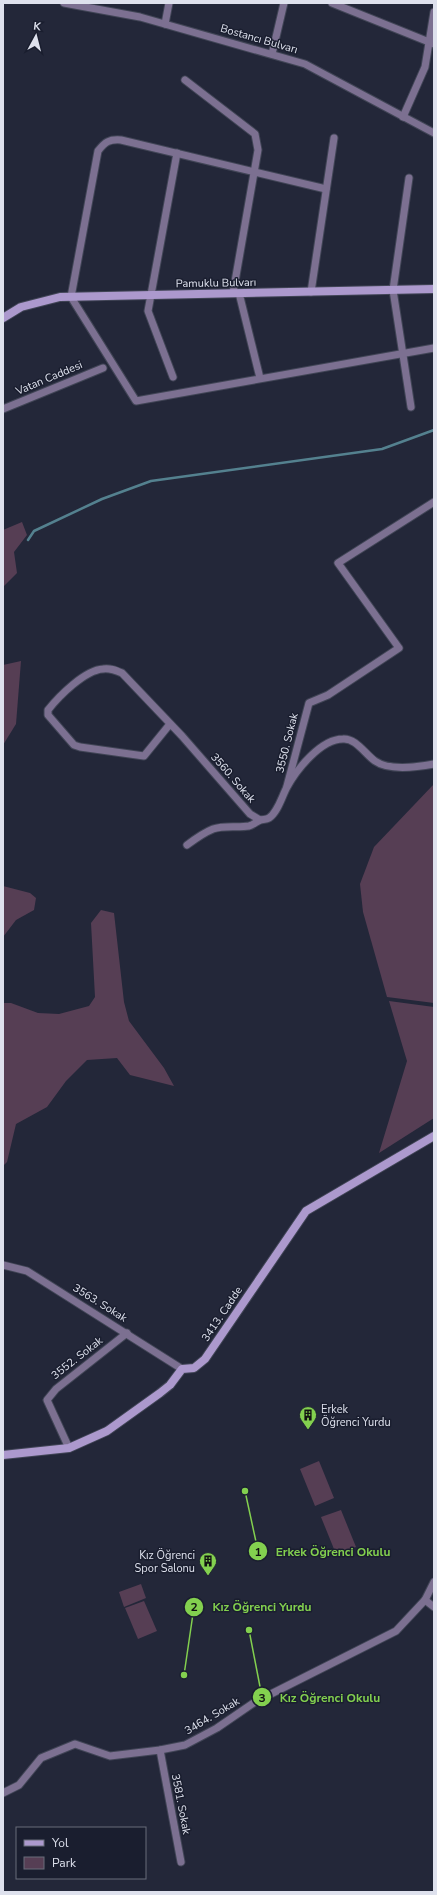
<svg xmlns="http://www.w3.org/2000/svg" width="437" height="1895" viewBox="0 0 437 1895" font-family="'Nunito Sans',sans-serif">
<rect width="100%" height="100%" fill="#232739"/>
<g fill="#563e54">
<path d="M 22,522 L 27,535 L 14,552 L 17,573 L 3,587 L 3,530 Z"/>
<path d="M 21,661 L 16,724 L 3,745 L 3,665 Z"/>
<path d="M 434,784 L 434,1003 L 387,997 L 363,912 L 360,884 L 374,847 Z"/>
<path d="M 3,886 L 30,893 L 36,898 L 34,910 L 16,920 L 3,937 Z"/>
<path d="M 101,910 L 114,913 L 124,1002 L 129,1021 L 164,1068 L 174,1086 L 130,1075 L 117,1058 L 87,1060 L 66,1081 L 47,1107 L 16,1124 L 7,1162 L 3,1166 L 3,1003 L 11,1003 L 38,1013 L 59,1014 L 89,1006 L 95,997 L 91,923 Z"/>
<path d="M 389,1001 L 434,1007 L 434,1118 L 379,1153 L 407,1061 Z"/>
<path d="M 319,1461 L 334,1498 L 315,1506 L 300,1469 Z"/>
<path d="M 341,1510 L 356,1547 L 336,1554 L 321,1517 Z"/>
<path d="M 141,1584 L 146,1598 L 124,1607 L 119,1592 Z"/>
<path d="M 144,1601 L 157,1631 L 138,1639 L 125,1608 Z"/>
</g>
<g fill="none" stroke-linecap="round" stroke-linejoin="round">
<path stroke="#54818f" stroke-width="2.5" d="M 28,540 L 34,531 L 102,499 L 151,481 L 382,449 L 434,430"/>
<g stroke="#414556" stroke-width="9">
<g id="street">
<path d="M 64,3 L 140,17 L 305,64 L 434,133"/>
<path d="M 332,3 L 434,44"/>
<path d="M 165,24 L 169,3"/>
<path d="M 272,54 L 284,3"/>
<path d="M 185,80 L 255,134 L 258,150 L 233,293"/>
<path d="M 403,117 L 425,67 L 434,12"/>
<path d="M 409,178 L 393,290 L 411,407"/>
<path d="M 326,189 L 121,140 C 109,139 105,142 98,151 L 71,297 L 136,401 L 434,348"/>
<path d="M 311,292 L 334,138"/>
<path d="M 239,293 L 260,378"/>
<path d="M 173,377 L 148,311 L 177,153"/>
<path d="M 3,409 L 103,368"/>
<path d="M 170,724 L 144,756 L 80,747 L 74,745 L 48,715 L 48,710 C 59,696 85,670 103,669 C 110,668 115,670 122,673 L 182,736 L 250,814 L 260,820"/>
<path d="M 287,786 L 309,703 L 328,695 L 399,648 L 338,563 L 434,502"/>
<path d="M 187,845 C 195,839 203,833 213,829 C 224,825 238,828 249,826 C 253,825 256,822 260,820 C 263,819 266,820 269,818 C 278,812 282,796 287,787 C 297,769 321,739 343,739 C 356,738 365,754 375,761 C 389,771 418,767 434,764"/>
<path d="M 3,1265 L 27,1271 L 182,1369"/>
<path d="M 69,1448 L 47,1400 L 56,1389 L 127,1333"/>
<path d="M 425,1600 L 434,1607"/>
<path d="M 160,1750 L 181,1862"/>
<path d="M 3,1793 L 19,1785 L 41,1758 L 75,1744 L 110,1756 L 160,1750 L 185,1745 L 217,1728 L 255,1702 L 396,1631 L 425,1600 L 434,1582"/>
</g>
</g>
<g stroke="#414556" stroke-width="10">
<g id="secondary">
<path d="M 3,318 L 21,307 L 60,297 L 434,289"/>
<path d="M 3,1455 L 69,1448 L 107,1431 L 160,1393 L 170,1385 L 182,1369 L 194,1368 L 205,1359 L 306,1211 L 434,1136"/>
</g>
</g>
<use href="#street" stroke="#7c7091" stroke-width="7"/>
<use href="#secondary" stroke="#ac99cd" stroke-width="8"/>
</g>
<defs>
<g id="building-pin" transform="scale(0.9)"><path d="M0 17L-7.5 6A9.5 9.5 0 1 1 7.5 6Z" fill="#83d04f" stroke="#1a1e2f"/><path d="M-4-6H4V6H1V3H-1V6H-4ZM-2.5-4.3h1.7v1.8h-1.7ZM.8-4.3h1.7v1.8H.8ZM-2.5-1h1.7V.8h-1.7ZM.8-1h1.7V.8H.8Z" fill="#111"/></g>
</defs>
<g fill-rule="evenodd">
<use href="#building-pin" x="308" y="1415"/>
<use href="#building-pin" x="208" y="1561"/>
</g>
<g text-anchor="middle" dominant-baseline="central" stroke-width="3" stroke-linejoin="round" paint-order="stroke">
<g font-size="11" fill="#dee1ed" stroke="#1a1e2f">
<text transform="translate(259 39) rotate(16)">Bostancı Bulvarı</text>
<text transform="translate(216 283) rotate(-1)">Pamuklu Bulvarı</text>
<text transform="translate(49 378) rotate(-23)">Vatan Caddesi</text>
<text transform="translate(287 743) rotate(-76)">3550. Sokak</text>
<text transform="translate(233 778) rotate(49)">3560. Sokak</text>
<text transform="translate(100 1303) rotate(32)">3563. Sokak</text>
<text transform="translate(222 1314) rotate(-56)">3413. Cadde</text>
<text transform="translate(77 1358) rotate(-38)">3552. Sokak</text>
<text transform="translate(212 1716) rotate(-31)">3464. Sokak</text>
<text transform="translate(181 1804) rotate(79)">3581. Sokak</text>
</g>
<g font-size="11" fill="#dee1ed" stroke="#1a1e2f" text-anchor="start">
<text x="321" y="1409">Erkek<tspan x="321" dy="13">Öğrenci Yurdu</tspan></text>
<text x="195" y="1555" text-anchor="end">Kız Öğrenci<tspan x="195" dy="13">Spor Salonu</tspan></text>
</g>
</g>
<path fill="none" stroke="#83d04f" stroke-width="1.5" d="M245 1491L258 1551M184 1675L194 1607M249 1630L262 1697"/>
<g fill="#83d04f" stroke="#1a1e2f" stroke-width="1.5">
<circle cx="245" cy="1491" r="4"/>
<circle cx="184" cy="1675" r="4"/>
<circle cx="249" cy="1630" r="4"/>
<circle cx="258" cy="1551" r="10"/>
<circle cx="194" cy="1607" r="10"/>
<circle cx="262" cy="1697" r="10"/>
</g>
<g font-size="12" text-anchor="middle" font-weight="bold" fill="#111">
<text x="258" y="1556">1</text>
<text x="194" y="1611">2</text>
<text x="262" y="1702">3</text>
</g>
<g font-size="12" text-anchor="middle" font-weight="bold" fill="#83d04f" stroke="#1a1e2f" stroke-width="3" stroke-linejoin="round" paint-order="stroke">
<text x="333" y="1556">Erkek Öğrenci Okulu</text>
<text x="262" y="1611">Kız Öğrenci Yurdu</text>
<text x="330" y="1702">Kız Öğrenci Okulu</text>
</g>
<rect width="437" height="1895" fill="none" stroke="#dee1ed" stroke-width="8"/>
<rect x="16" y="1827" width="130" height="52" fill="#1a1e2f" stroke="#686c7b"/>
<rect x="24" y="1840" width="20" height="6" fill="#ac99cd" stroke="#686c7b"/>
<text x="52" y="1847" font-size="12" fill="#dee1ed">Yol</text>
<rect x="24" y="1857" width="20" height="12" fill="#563e54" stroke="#686c7b"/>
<text x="52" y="1867" font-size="12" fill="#dee1ed">Park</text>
<g transform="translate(36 36) rotate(7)" stroke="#1a1e2f" stroke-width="3" paint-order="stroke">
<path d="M0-3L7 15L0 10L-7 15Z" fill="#dee1ed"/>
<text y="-6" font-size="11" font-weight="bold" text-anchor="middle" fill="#dee1ed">K</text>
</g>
</svg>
